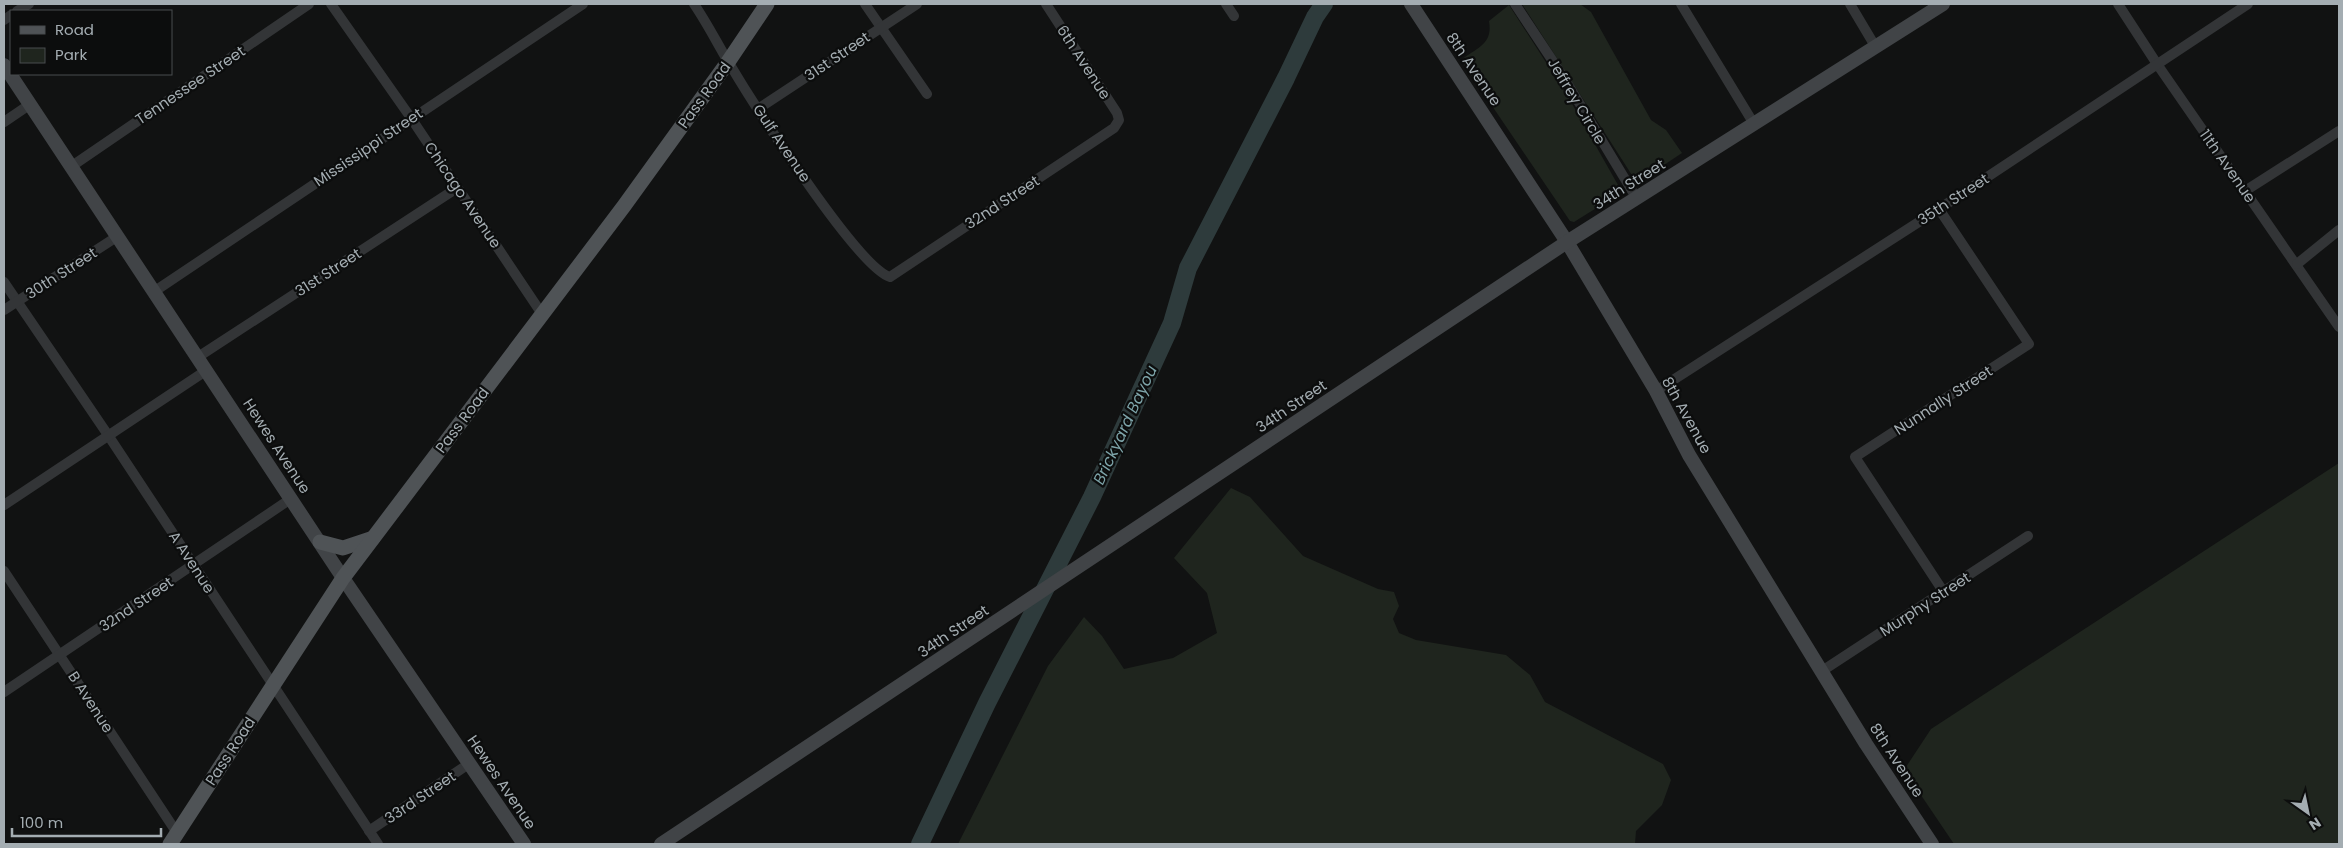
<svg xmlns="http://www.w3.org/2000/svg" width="2343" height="848" viewBox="0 0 2343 848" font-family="Poppins,sans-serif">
<rect width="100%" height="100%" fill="#111212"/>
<g fill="#1f251e">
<path d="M 1522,4 L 1580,4 L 1591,12 L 1651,120 L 1666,130 L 1682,153 L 1637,183 Z"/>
<path d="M 1509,5 L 1567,95 L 1622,192 L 1574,222 L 1570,221 L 1461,60 C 1478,47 1493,44 1489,21 Z"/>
<path d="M 2339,463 L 2339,844 L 1954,844 L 1904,770 L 1931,729 Z"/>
<path d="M 1231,488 L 1250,497 L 1303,556 L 1378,589 L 1394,592 L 1399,606 L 1393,619 L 1399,633 L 1416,640 L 1506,655 L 1530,675 L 1545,702 L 1663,764 L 1671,780 L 1662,805 L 1636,831 L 1635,844 L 958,844 L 1048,666 L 1084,617 L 1102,636 L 1124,669 L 1173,658 L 1217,633 L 1207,593 L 1174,558 Z"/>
</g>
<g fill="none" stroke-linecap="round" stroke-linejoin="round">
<path stroke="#2e3b3c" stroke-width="18" d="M 920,844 L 987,703 L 1092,497 L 1172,323 L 1188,268 L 1286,78 L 1315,17 L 1324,4"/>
<g stroke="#333537" stroke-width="10">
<path d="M 331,4 L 411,118 L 542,314"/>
<path d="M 694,4 C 707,23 717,43 729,63 C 751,100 857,267 890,277 L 1114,128 L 1119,120 L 1117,113 L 1046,4"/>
<path d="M 865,4 L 927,94"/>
<path d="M 1226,4 L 1234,16"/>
<path d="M 1515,4 L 1566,81 L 1637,199"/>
<path d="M 1681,4 L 1754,124"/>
<path d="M 1850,4 L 1875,46"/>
<path d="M 2118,4 L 2157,64 L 2339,327"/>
<path d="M 17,11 L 29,4"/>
<path d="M 4,20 L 11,15"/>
<path d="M 758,109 L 917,4"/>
<path d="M 4,122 L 29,105"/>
<path d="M 72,166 L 309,4"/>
<path d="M 2245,191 L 2339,131"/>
<path d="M 1939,209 L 2029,344 L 1855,457 L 1943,591"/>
<path d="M 2297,264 L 2339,230"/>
<path d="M 4,282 L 108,435 L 378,844"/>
<path d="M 155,291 L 583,4"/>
<path d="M 4,310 L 118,236"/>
<path d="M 198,357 L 457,188"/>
<path d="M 1656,391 L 1939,209 L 2248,4"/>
<path d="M 4,505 L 207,370"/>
<path d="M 4,571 L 177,833"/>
<path d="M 1822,671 L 2028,536"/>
<path d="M 4,692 L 292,498"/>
<path d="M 369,831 L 470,763"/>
</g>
<g stroke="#414447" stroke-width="14">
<path d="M 1411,4 L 1567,242 L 1656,391 L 1689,455 L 1866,744 L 1932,844"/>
<path d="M 4,65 L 343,578 L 524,844"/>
<path d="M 661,844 L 1567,242 L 1943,4"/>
</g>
<g stroke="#4f5356" stroke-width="15">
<path d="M 320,542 L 343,548 L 373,538"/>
<path d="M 170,844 L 343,578 L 624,206 L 728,62 L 767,4"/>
</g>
</g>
<g text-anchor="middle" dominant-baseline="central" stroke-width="4.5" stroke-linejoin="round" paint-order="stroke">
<g font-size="15" fill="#a4adb2" stroke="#0c0d0d">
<text transform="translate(837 56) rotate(-34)">31st Street</text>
<text transform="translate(1084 62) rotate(57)">6th Avenue</text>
<text transform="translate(1474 69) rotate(56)">8th Avenue</text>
<text transform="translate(190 85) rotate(-34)">Tennessee Street</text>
<text transform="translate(704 95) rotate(-54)">Pass Road</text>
<text transform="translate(1577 101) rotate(59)">Jeffrey Circle</text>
<text transform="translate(782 143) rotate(56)">Gulf Avenue</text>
<text transform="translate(368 147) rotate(-34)">Mississippi Street</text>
<text transform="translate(2228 166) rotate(55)">11th Avenue</text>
<text transform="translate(1629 184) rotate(-32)">34th Street</text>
<text transform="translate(463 195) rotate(56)">Chicago Avenue</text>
<text transform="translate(1953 199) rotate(-33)">35th Street</text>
<text transform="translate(1002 202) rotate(-33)">32nd Street</text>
<text transform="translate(328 272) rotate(-33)">31st Street</text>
<text transform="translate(61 273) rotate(-33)">30th Street</text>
<text transform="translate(1943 400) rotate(-33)">Nunnally Street</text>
<text transform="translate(1291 406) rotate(-34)">34th Street</text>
<text transform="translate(1687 415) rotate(61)">8th Avenue</text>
<text transform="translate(462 420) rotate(-53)">Pass Road</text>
<text transform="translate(277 446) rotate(57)">Hewes Avenue</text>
<text transform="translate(192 562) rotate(57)">A Avenue</text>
<text transform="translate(136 604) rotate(-34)">32nd Street</text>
<text transform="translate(1925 604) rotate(-33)">Murphy Street</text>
<text transform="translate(953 631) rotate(-34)">34th Street</text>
<text transform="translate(91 702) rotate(57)">B Avenue</text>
<text transform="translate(230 751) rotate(-57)">Pass Road</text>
<text transform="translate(1897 760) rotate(57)">8th Avenue</text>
<text transform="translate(502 782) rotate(56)">Hewes Avenue</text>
<text transform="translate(420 797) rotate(-34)">33rd Street</text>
</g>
<g font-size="16" font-style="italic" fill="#7ea5aa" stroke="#0c0d0d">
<text transform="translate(1125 425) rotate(-65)">Brickyard Bayou</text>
</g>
</g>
<rect width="2343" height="848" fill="none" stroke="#a4adb2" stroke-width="10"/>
<rect x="10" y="10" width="162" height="65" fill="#0c0d0d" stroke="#494d4f"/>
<rect x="20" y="26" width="25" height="8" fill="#4f5356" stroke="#494d4f"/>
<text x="55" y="35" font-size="15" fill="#a4adb2">Road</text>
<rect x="20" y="48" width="25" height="15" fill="#1f251e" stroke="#494d4f"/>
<text x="55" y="60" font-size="15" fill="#a4adb2">Park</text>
<g transform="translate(2308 813) rotate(147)" stroke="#0c0d0d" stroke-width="4" paint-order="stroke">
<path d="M0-4L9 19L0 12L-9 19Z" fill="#a4adb2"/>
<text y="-8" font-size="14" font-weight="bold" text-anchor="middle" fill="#a4adb2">N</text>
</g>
<path d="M12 828v8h149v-8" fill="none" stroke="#a4adb2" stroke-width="2.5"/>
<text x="20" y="828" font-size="15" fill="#a4adb2" stroke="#0c0d0d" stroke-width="4" paint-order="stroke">100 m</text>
</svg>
